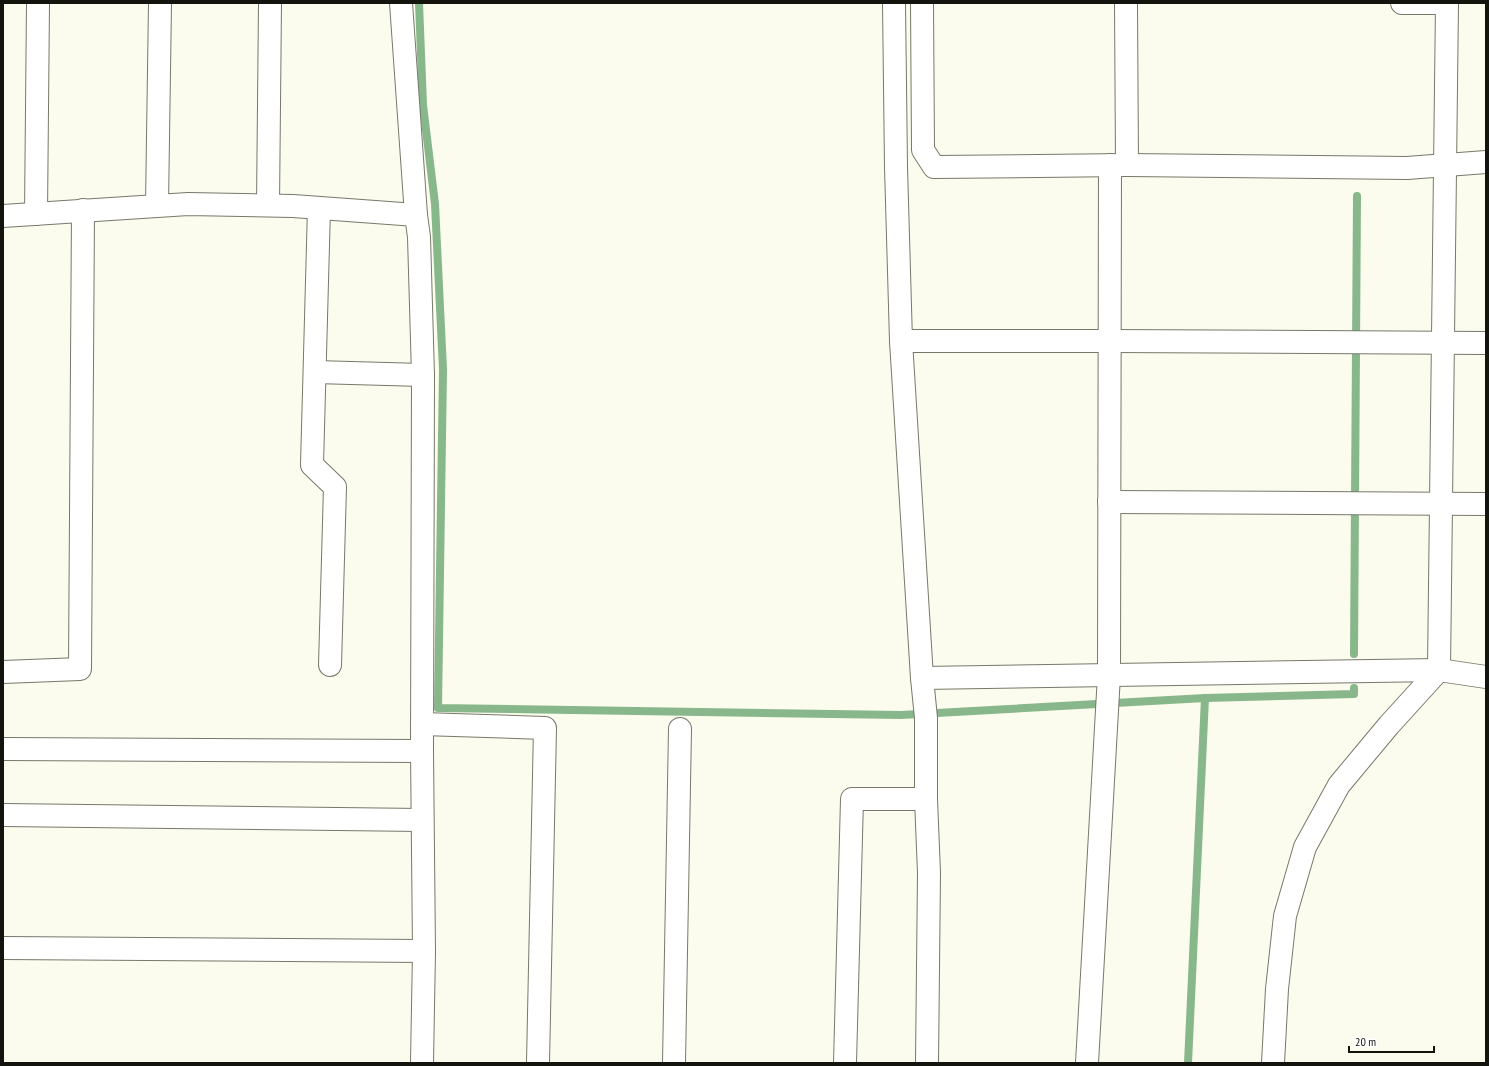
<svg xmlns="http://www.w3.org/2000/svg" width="1489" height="1066" viewBox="0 0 1489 1066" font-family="'PT Sans Narrow',sans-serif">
<rect width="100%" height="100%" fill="#fbfced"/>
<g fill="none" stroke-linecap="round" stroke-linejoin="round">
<g stroke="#88b78b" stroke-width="8">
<path d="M 419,3 L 423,105 L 435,204 L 443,369 L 438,708 L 901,715 L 1205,698 L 1188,1063"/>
<path d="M 1354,654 L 1357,196"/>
<path d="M 1205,698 L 1354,694 L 1354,688"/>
</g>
<g stroke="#77786a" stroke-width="24">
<g id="street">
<path d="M 401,3 L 416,215 L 419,237 L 423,375 L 422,751 L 424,951 L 422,1063"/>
<path d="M 894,3 L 896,167 L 901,341 L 922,678 L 926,718 L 926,799 L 929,873 L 927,1063"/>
<path d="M 922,3 L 923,150 L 934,167 L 1127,165 L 1407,168 L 1486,162"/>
<path d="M 1126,3 L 1127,165"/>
<path d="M 1402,3 L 1447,3"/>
<path d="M 157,205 L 160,3"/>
<path d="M 268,205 L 270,3"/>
<path d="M 319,208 L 312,465 L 335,487 L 330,665"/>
<path d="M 36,214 L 38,3"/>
<path d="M 3,216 L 188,204 L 293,206 L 416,215"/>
<path d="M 901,341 L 1110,341 L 1486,343"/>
<path d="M 315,372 L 423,375"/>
<path d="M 1109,502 L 1486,504"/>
<path d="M 1439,670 L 1486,677"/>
<path d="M 3,672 L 80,669 L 83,210"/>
<path d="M 422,724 L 545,728 L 538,1063"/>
<path d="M 3,749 L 422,751"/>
<path d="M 3,815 L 422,820"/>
<path d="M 3,948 L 424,951"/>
<path d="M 674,1063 L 680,729"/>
<path d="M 845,1063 L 852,799 L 926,799"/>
<path d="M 1087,1063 L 1109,675 L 1110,165"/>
</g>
</g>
<g stroke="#77786a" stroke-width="24">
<g id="secondary">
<path d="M 922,678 L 1439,670"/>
<path d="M 1273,1063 L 1277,989 L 1285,916 L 1305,847 L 1339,785 L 1389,725 L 1439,670 L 1447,3"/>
</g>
</g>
<use href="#street" stroke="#fff" stroke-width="22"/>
<use href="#secondary" stroke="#fff" stroke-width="22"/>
</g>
<rect width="1489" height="1066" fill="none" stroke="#14140f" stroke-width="8"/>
<path d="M1349 1046v6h85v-6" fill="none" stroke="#14140f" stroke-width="2"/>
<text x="1355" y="1046" font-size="12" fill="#14140f" stroke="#ffffff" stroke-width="3" paint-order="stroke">20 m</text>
</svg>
